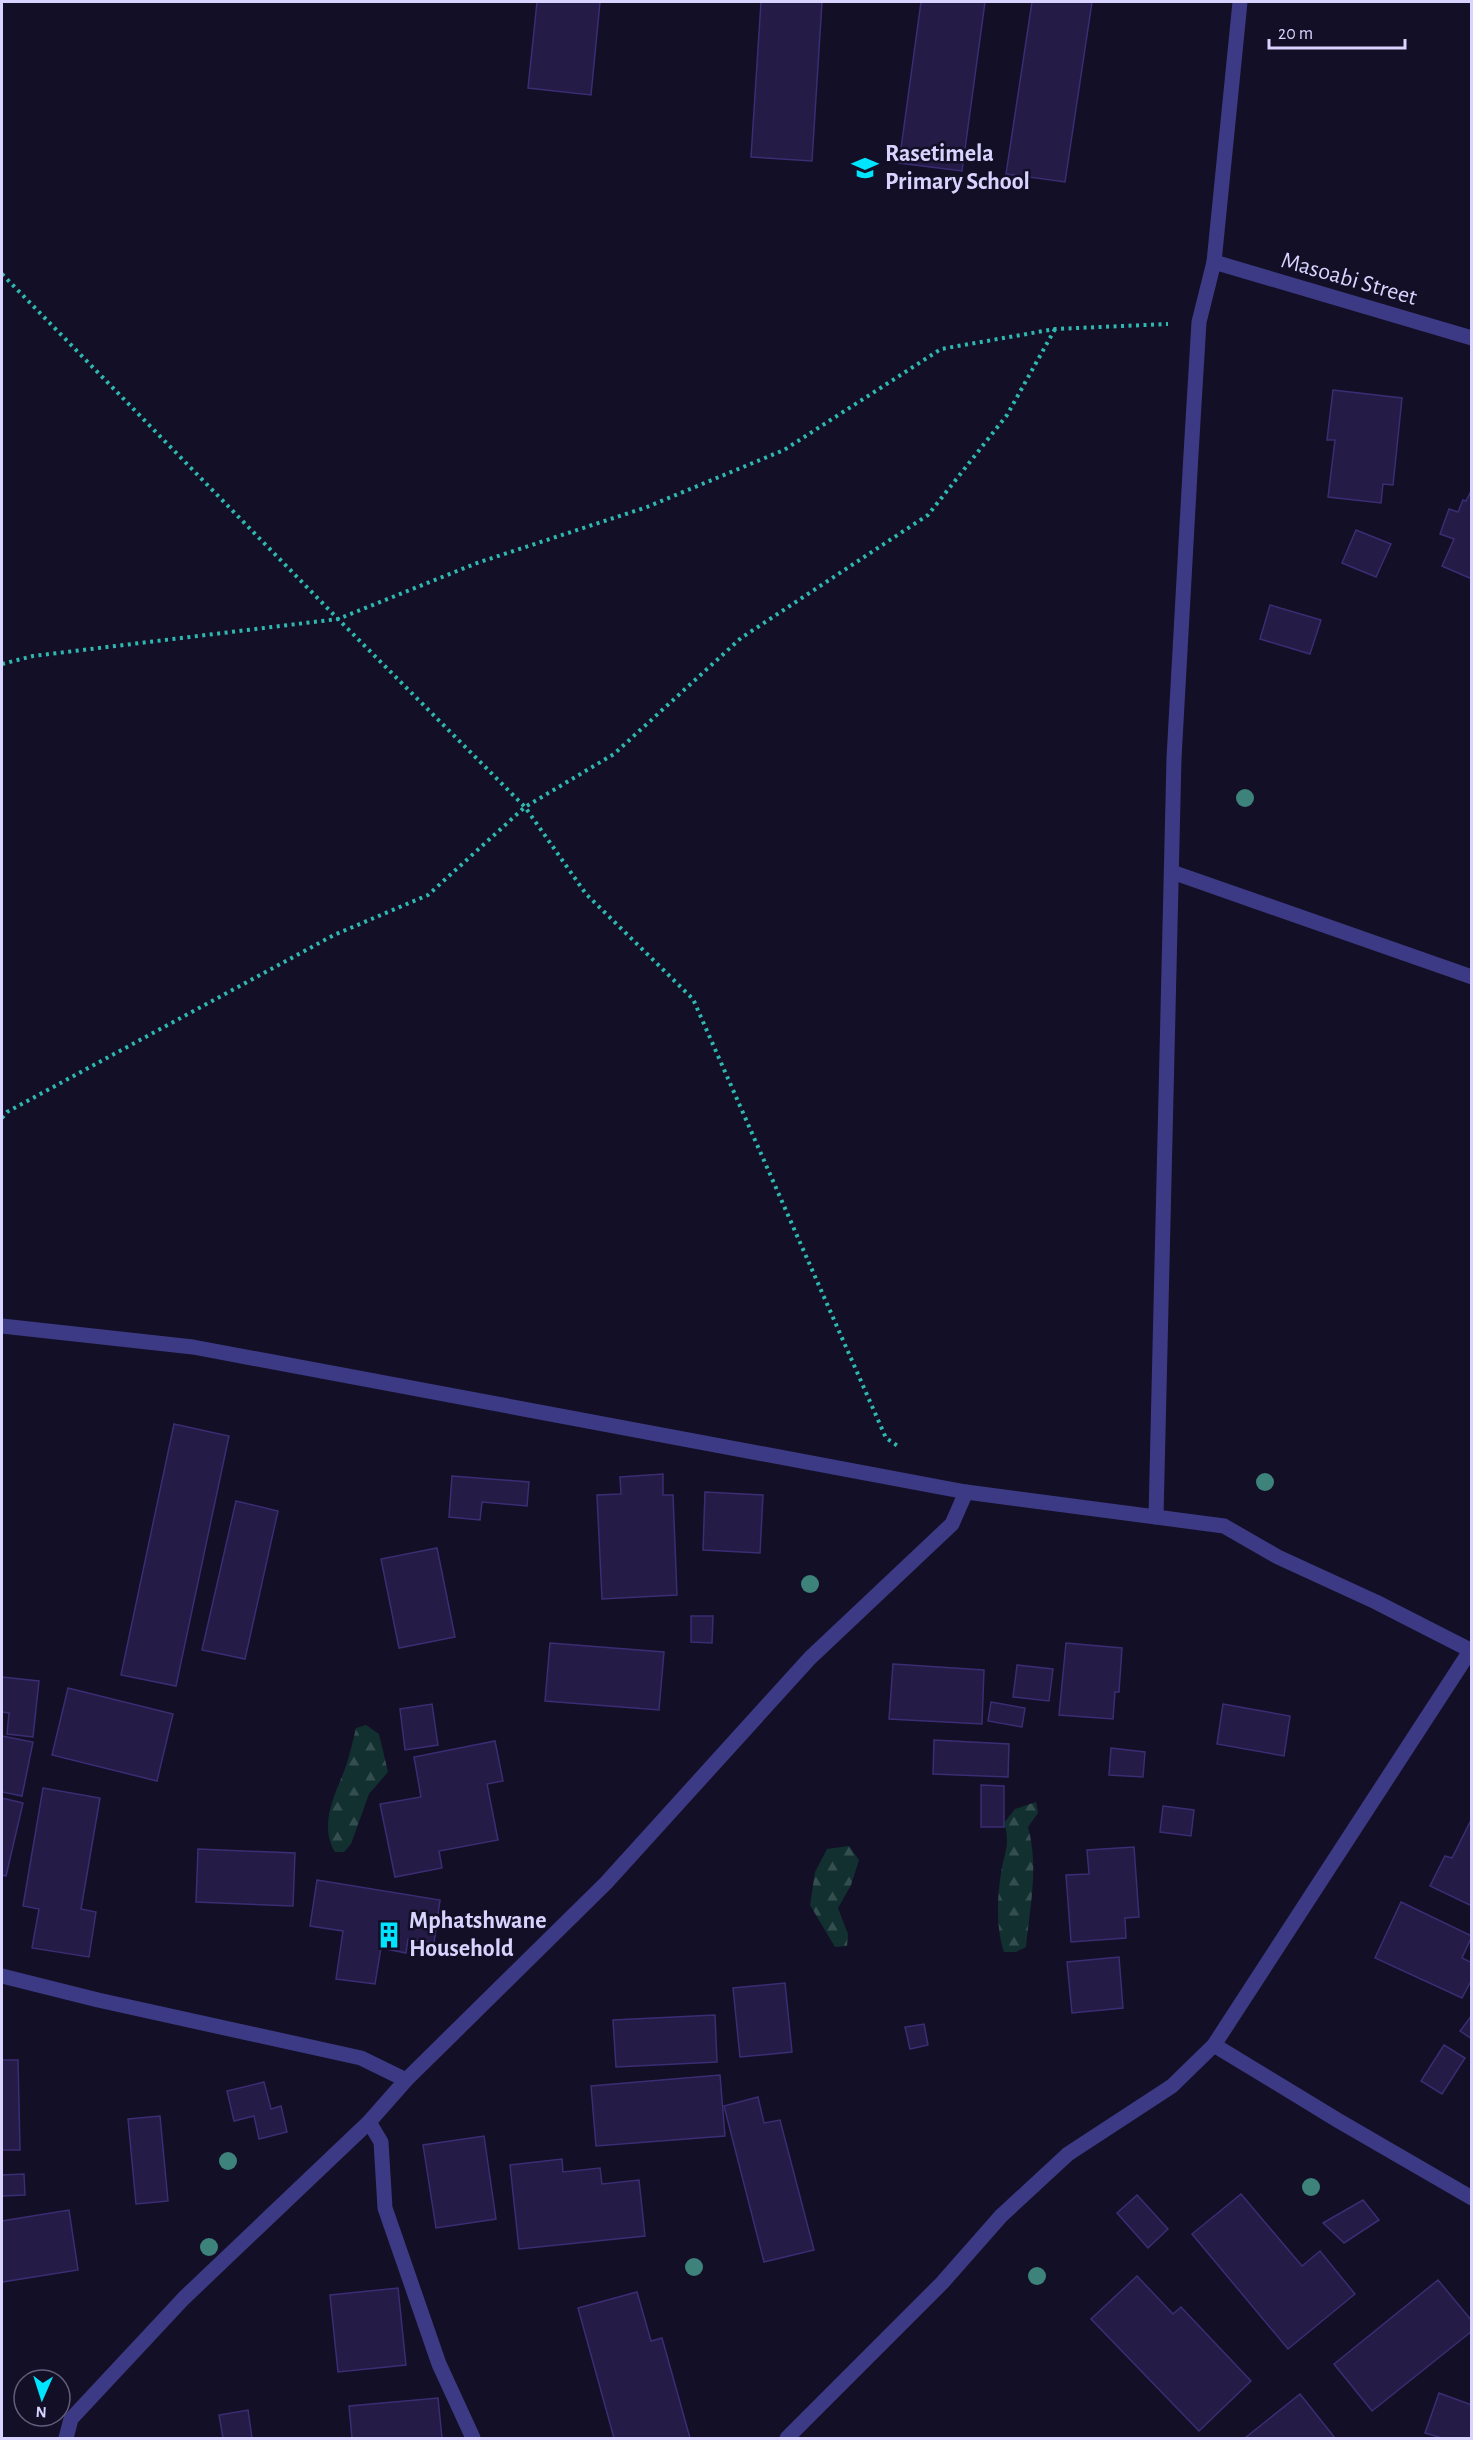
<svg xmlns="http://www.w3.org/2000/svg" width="1473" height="2440" viewBox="0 0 1473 2440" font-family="'Alegreya Sans',sans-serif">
<defs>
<pattern id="forest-firs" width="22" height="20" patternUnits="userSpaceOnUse" patternTransform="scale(1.5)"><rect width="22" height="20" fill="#12302f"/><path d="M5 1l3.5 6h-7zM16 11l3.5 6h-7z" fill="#344d4e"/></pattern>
</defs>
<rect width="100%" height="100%" fill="#130f26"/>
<g fill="url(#forest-firs)">
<path d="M 366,1725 L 379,1734 L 388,1772 L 369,1794 L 351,1844 L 344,1852 L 335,1852 C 318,1824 336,1793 346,1766 C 350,1753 353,1741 356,1728 Z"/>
<path d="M 1036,1802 L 1038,1813 L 1028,1827 C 1039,1867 1030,1906 1026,1947 L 1016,1952 L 1004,1952 C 996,1928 997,1898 1001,1873 C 1004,1852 1011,1845 1004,1823 L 1015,1809 Z"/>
<path d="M 849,1846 L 859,1860 L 851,1885 L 838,1908 L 848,1934 L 847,1946 L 835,1947 L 810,1905 L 815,1872 L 827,1849 Z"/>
</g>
<g fill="#241b47" stroke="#3b2d73" stroke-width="1.5">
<path d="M 537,2 L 600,2 L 591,95 L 528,88 Z"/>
<path d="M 761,2 L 822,2 L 812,161 L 751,157 Z"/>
<path d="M 921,2 L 985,2 L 962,171 L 899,163 Z"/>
<path d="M 1032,2 L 1092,2 L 1065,182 L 1006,174 Z"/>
<path d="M 1333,390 L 1402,398 L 1393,485 L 1383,484 L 1381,503 L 1328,497 L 1335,440 L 1327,440 Z"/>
<path d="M 1472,489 L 1472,579 L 1442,566 L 1454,539 L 1440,534 L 1449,509 L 1458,512 L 1463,500 L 1466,501 Z"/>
<path d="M 1356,530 L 1391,544 L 1376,577 L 1342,563 Z"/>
<path d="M 1270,605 L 1321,620 L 1310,654 L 1260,639 Z"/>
<path d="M 174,1424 L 229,1436 L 176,1686 L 121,1675 Z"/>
<path d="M 663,1474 L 663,1495 L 673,1495 L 677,1595 L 602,1599 L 597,1495 L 621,1494 L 620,1477 Z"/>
<path d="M 452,1476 L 529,1482 L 527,1506 L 482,1502 L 480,1520 L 449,1517 Z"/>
<path d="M 705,1492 L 763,1495 L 760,1553 L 703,1550 Z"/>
<path d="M 236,1501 L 278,1511 L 245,1659 L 202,1650 Z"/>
<path d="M 437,1548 L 455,1637 L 399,1648 L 381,1559 Z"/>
<path d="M 691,1616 L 713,1616 L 712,1643 L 691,1642 Z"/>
<path d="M 550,1643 L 664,1652 L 659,1710 L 545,1701 Z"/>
<path d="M 1066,1643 L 1122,1648 L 1119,1692 L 1115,1692 L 1113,1719 L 1059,1715 Z"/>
<path d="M 893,1664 L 984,1670 L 982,1724 L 889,1719 Z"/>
<path d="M 1017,1665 L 1053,1669 L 1049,1701 L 1013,1697 Z"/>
<path d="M 2,1677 L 39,1681 L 33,1737 L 7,1734 L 9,1713 L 2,1712 Z"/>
<path d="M 68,1688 L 173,1714 L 157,1781 L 52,1755 Z"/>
<path d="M 991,1702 L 1025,1708 L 1022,1727 L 988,1721 Z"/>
<path d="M 432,1704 L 438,1745 L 405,1750 L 400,1709 Z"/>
<path d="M 1223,1704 L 1290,1716 L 1284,1756 L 1217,1744 Z"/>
<path d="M 2,1736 L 33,1742 L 22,1796 L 2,1792 Z"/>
<path d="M 934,1740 L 1009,1744 L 1008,1777 L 933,1774 Z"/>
<path d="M 495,1741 L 503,1781 L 487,1784 L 498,1840 L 439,1851 L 442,1868 L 395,1877 L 380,1804 L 421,1797 L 414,1757 Z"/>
<path d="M 1111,1748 L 1145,1752 L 1143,1777 L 1109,1775 Z"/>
<path d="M 981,1785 L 1004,1786 L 1004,1827 L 981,1827 Z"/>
<path d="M 43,1788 L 100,1798 L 81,1909 L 96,1912 L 89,1957 L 32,1948 L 39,1909 L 23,1906 Z"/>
<path d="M 2,1798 L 23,1803 L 6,1876 L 2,1875 Z"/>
<path d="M 1163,1806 L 1194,1810 L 1191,1836 L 1160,1832 Z"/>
<path d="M 1472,1818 L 1472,1906 L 1430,1886 L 1445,1856 L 1452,1858 Z"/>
<path d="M 1134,1847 L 1139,1917 L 1125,1918 L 1126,1938 L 1071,1942 L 1066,1875 L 1089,1874 L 1087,1850 Z"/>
<path d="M 198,1849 L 295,1853 L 293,1906 L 196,1902 Z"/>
<path d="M 317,1880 L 440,1900 L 434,1943 L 408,1939 L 406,1953 L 381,1948 L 375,1984 L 336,1979 L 343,1931 L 310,1926 Z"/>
<path d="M 1401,1902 L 1472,1936 L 1462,1958 L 1472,1963 L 1472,1979 L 1462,1998 L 1375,1958 Z"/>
<path d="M 1119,1957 L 1123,2008 L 1072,2013 L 1067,1962 Z"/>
<path d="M 785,1983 L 792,2052 L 740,2057 L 733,1988 Z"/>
<path d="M 715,2015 L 717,2062 L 616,2067 L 613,2020 Z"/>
<path d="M 1472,2015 L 1472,2039 L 1460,2031 Z"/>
<path d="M 924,2024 L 928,2045 L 910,2049 L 905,2027 Z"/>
<path d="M 1444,2045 L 1465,2058 L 1442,2094 L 1421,2081 Z"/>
<path d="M 2,2060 L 18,2060 L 20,2150 L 2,2150 Z"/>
<path d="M 720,2075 L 725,2136 L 596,2146 L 591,2086 Z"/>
<path d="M 264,2082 L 271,2109 L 281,2106 L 287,2132 L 259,2139 L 254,2116 L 234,2121 L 227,2091 Z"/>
<path d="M 758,2097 L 764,2123 L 780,2120 L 814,2250 L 764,2262 L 724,2106 Z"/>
<path d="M 160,2116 L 168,2201 L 136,2204 L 128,2119 Z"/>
<path d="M 484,2136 L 496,2219 L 436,2228 L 423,2145 Z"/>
<path d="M 562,2159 L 563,2172 L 600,2168 L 602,2184 L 639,2180 L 645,2236 L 519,2249 L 510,2165 Z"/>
<path d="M 24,2174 L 25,2195 L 2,2196 L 2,2175 Z"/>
<path d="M 1241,2194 L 1302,2266 L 1320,2251 L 1355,2294 L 1288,2349 L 1192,2234 Z"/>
<path d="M 1137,2195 L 1168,2229 L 1148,2248 L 1117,2213 Z"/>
<path d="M 1363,2200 L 1379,2220 L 1344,2243 L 1323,2223 Z"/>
<path d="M 69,2210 L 78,2270 L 2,2282 L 2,2221 Z"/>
<path d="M 1137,2276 L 1173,2314 L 1181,2307 L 1251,2381 L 1199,2431 L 1091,2319 Z"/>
<path d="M 1438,2280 L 1472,2321 L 1472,2331 L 1372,2411 L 1334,2364 Z"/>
<path d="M 398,2288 L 406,2365 L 338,2372 L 330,2295 Z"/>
<path d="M 637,2292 L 651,2341 L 662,2338 L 690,2438 L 614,2438 L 578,2308 Z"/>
<path d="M 1439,2393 L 1472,2405 L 1472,2438 L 1442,2438 L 1425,2433 Z"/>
<path d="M 1300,2394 L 1335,2438 L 1245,2438 Z"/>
<path d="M 438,2398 L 442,2438 L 352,2438 L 349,2406 Z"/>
<path d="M 248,2410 L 252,2438 L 223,2438 L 219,2415 Z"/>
</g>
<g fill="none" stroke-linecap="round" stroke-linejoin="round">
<g stroke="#2fb8b0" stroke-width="4" stroke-dasharray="3 4.5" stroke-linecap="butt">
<path d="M 2,274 L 338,619 L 525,807 L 586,894 L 693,999 L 886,1438 L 898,1446"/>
<path d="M 2,664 L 33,656 L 338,619 L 477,563 L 647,507 L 784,450 L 941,349 L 1055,329 L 1168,324"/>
<path d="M 2,1118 L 7,1112 L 334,935 L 428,895 L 525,807 L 614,754 L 741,638 L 928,515 L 1007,415 L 1055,329"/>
</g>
<g stroke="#3d3a85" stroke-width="15">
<path d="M 1214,262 L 1472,338"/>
<path d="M 1172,872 L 1472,977"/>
<path d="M 2,1326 L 193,1347 L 966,1492 L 1224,1526 L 1278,1557 L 1376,1602 L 1472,1651"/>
<path d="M 1156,1517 L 1174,758 L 1191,454 L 1199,322 L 1214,262 L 1240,2"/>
<path d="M 2,1976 L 98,2000 L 361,2058 L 406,2080"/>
<path d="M 1214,2045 L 1339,2121 L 1472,2198"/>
<path d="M 369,2122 L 381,2142 L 385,2208 L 439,2364 L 473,2438"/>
<path d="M 66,2438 L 71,2419 L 184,2298 L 369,2122 L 406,2080 L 606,1883 L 810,1658 L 952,1524 L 966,1492"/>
<path d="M 787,2438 L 942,2283 L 1001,2216 L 1068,2154 L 1172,2086 L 1214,2045 L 1470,1651"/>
</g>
</g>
<g fill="#3d827b">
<circle cx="1245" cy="798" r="9"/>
<circle cx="1265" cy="1482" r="9"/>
<circle cx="810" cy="1584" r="9"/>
<circle cx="228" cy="2161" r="9"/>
<circle cx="1311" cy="2187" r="9"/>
<circle cx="209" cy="2247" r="9"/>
<circle cx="694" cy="2267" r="9"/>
<circle cx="1037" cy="2276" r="9"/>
</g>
<defs>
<g id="school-bare" transform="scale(2.07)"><path d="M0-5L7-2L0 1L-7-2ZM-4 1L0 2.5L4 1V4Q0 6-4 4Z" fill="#00e5ff" stroke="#130f26" stroke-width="2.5" paint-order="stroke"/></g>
<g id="building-bare" transform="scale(2.07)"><path d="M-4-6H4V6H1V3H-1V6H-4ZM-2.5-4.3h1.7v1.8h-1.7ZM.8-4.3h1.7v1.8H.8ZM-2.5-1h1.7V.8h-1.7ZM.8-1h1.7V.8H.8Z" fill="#00e5ff" stroke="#130f26" stroke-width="2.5" paint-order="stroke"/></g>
</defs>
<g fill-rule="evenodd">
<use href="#school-bare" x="865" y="168"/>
<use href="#building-bare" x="389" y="1935"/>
</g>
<g text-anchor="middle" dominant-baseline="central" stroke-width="5" stroke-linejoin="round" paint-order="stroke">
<g font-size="24" font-weight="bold" fill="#d9d4ff" stroke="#130f26" text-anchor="start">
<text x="885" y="154">Rasetimela<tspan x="885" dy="28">Primary School</tspan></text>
<text x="409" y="1921">Mphatshwane<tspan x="409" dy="28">Household</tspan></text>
</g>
<g font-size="24" fill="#d9d4ff" stroke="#130f26">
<text transform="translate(1349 279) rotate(16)">Masoabi Street</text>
</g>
</g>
<rect width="1473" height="2440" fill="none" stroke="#d9d4ff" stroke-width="6"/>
<g transform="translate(42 2398) rotate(183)"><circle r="28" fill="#130f26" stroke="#625e7d" stroke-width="1.5"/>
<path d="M0-4.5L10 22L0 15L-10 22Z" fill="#00e5ff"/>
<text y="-9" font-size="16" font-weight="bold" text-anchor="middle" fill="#d9d4ff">N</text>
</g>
<path d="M1269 39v9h136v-9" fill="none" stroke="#d9d4ff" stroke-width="3"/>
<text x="1278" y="39" font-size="18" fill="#d9d4ff" stroke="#130f26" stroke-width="4.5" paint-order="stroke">20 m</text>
</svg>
